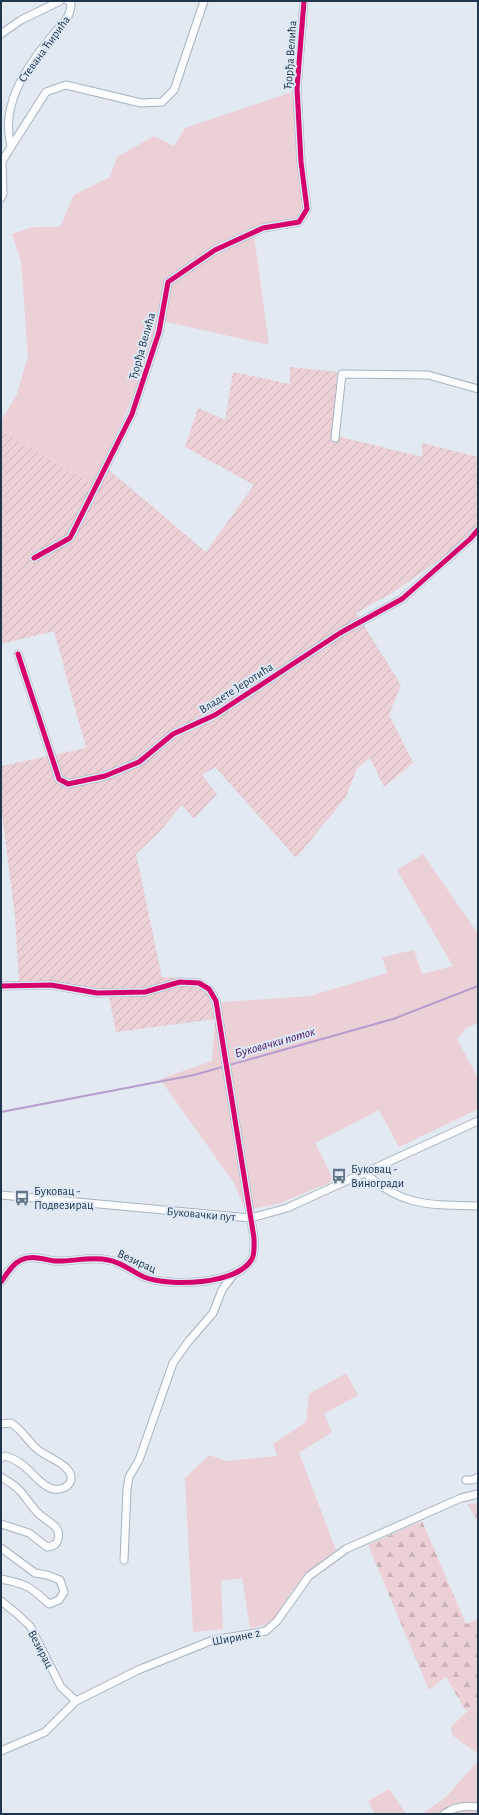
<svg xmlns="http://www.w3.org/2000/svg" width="479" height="1815" viewBox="0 0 479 1815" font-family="'Alegreya Sans',sans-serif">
<defs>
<pattern id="forest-firs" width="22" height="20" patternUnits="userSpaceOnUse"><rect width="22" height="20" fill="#ebd0d6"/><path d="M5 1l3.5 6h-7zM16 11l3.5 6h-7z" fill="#c9b3b9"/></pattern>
<pattern id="garden-furrows" width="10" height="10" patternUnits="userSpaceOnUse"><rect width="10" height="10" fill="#ebd0d6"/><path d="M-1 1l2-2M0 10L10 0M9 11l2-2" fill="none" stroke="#c9b3b9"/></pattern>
</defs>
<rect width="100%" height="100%" fill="#e3e9f0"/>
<g fill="#ebd0d6">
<path d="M 295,91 L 300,167 L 308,219 L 285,225 L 253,228 L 269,345 L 158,320 C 144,370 126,418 102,464 L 108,469 L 97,487 L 1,431 L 1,421 L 17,394 L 28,356 L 21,261 L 12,234 L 33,227 L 60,227 L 74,195 L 110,177 L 117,157 L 154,136 L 174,146 L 185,128 Z"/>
<path d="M 423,854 L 478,934 L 478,1023 L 466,1028 L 457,1039 L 478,1078 L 478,1109 L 399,1147 L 379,1110 L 315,1143 L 334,1181 L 278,1204 L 245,1210 L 234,1183 L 160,1079 L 212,1061 L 215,1019 L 211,1003 L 310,996 L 387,973 L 382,957 L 414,950 L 422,974 L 453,966 L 397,870 Z"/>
<path d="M 346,1373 L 358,1395 L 324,1414 L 332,1432 L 299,1453 L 336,1550 L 317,1567 L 305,1575 L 291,1592 L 271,1624 L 250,1628 L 242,1578 L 221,1581 L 223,1629 L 193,1632 L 185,1478 L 209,1455 L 227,1461 L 277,1456 L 273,1444 L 306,1422 L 309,1394 Z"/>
<path d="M 478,1701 L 478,1754 L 452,1735 L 451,1727 Z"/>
<path d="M 478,1761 L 478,1814 L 422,1814 L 446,1797 Z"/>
<path d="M 389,1789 L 406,1814 L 375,1814 L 368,1801 Z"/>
</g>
<g fill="url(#forest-firs)">
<path d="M 478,1503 L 478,1523 L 468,1504 Z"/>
<path d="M 422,1521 L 466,1624 L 478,1619 L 478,1701 L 466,1711 L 446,1677 L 429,1690 L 368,1545 Z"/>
</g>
<path fill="url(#garden-furrows)" d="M 290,367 L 337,372 L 333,435 L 422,457 L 422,443 L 478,457 L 478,526 L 441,559 L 392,593 L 356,613 L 401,685 L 389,715 L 413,763 L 384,787 L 370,758 L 357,768 L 346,797 L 296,858 L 215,767 L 202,775 L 217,794 L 194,819 L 182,805 L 160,831 L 136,854 L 162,977 L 184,978 L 207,989 L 215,1019 L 116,1032 L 108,991 L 19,982 L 15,917 L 1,805 L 1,766 L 86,748 L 54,631 L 1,644 L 1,431 L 97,487 L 108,469 L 206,552 L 254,485 L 185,447 L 198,408 L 225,420 L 233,372 L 290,384 Z"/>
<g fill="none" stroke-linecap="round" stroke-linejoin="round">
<path stroke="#b79dcd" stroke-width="2" d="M 1,1112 L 194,1075 L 393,1019 L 478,986"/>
<g stroke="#a6b3c1" stroke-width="9">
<g id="minor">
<path d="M 1,34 L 21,20 L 60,1"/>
<path d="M 11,146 C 0,105 26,68 51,37 C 61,24 71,20 71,2 L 68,1"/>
<path d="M 1,198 L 3,194 L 2,161 L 46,92 L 66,85 L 141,103 L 162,102 L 174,90 L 204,1"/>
<path d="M 335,438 L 342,374 L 428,375 L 478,389"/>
<path d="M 34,558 L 70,538 L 132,414 L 159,332 L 168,282 L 215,250 L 263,228 L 299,222 L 307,209 L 301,162 L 297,88 L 304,1"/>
<path d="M 18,654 L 59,779 L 68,784 L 105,776 L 139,762 L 173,734 L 215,715 L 340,633 L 402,599 L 470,539 L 478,530"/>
<path d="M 1,986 L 51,985 L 97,993 L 145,992 L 180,982 L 199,983 L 209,989 L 216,1001 L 254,1238 C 254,1244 255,1253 252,1259 C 237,1285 169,1287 144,1277 C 132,1272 122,1262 108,1260 C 90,1256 72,1262 54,1261 C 44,1259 31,1255 21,1260 C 12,1264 7,1274 1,1282"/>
<path d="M 365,1173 C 402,1207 431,1205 478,1206"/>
<path d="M 1,1195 L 251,1218 L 287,1208 L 478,1121"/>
<path d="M 1,1424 L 11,1423 C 22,1430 28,1441 37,1449 C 46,1457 60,1460 68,1470 C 78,1483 62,1493 50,1488 C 34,1481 28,1462 5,1456 L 1,1458"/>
<path d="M 1,1477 C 8,1481 15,1485 21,1492 C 27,1499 32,1507 39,1514 C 46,1521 62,1526 58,1539 C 57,1545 53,1546 47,1547 L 29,1533 L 1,1524"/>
<path d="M 466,1480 L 473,1480 L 478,1477"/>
<path d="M 1,1548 L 35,1573 L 47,1575 L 60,1580 L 64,1592 L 59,1600 L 49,1604 C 30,1586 26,1584 1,1579"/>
<path d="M 124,1560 L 127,1489 L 129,1477 L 139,1460 L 173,1363 L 188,1342 L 213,1313 L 222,1290 L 233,1275"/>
<path d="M 1,1601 L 16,1613 L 30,1626 L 61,1687 L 76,1701"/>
<path d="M 1,1751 L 45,1732 L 76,1701 L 138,1670 L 213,1640 L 266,1631 L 277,1621 L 309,1576 L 346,1549 L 461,1498 L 478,1494"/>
<path d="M 444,1814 C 454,1807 466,1805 478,1807"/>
</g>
</g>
<use href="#minor" stroke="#fbfcfd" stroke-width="7"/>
<g stroke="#dee9f5" stroke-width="8">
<g id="cycleway">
<path d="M 34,558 L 70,538 L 132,414 L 159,332 L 168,282 L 215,250 L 263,228 L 299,222 L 307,209 L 301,162 L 297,88 L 304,1"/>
<path d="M 18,654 L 59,779 L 68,784 L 105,776 L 139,762 L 173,734 L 215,715 L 340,633 L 402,599 L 470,539 L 478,530"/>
<path d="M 1,986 L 51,985 L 97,993 L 145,992 L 180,982 L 199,983 L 209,989 L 216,1001 L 254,1238 C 254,1244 255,1253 252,1259 C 237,1285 169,1287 144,1277 C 132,1272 122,1262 108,1260 C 90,1256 72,1262 54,1261 C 44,1259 31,1255 21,1260 C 12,1264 7,1274 1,1282"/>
</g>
</g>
<use href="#cycleway" stroke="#d6006c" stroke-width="5"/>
</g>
<defs>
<g id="bus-bare" transform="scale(1.2)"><path d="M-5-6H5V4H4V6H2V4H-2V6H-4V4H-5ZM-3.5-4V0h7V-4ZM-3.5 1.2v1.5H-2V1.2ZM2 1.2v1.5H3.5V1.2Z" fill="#647587" stroke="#dee9f5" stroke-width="2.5" paint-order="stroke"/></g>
</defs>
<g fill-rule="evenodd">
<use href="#bus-bare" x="339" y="1176"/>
<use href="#bus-bare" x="22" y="1198"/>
</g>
<g text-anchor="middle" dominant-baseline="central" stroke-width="4" stroke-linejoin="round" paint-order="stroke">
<g font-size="12" fill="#20364e" stroke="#dee9f5">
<text transform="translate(44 49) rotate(-54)">Стевана Ћирића</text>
<text transform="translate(290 55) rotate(-86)">Ђорђа Велића</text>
<text transform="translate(142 346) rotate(-74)">Ђорђа Велића</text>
<text transform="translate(236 688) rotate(-32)">Владете Јеротића</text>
<text transform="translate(201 1214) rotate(5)">Буковачки пут</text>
<text transform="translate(137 1261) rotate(24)">Везирац</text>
<text transform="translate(236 1637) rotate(-11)">Ширине 2</text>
<text transform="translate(41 1649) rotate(62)">Везирац</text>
</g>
<g font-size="12" fill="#20364e" stroke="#dee9f5" text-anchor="start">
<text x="351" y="1169">Буковац -<tspan x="351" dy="14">Виногради</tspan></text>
<text x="34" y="1191">Буковац -<tspan x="34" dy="14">Подвезирац</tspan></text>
</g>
<g font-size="13" font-style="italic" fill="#491564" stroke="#dee9f5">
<text transform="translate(275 1043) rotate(-16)">Буковачки поток</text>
</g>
</g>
<rect width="479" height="1815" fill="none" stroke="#20364e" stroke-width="4"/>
</svg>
